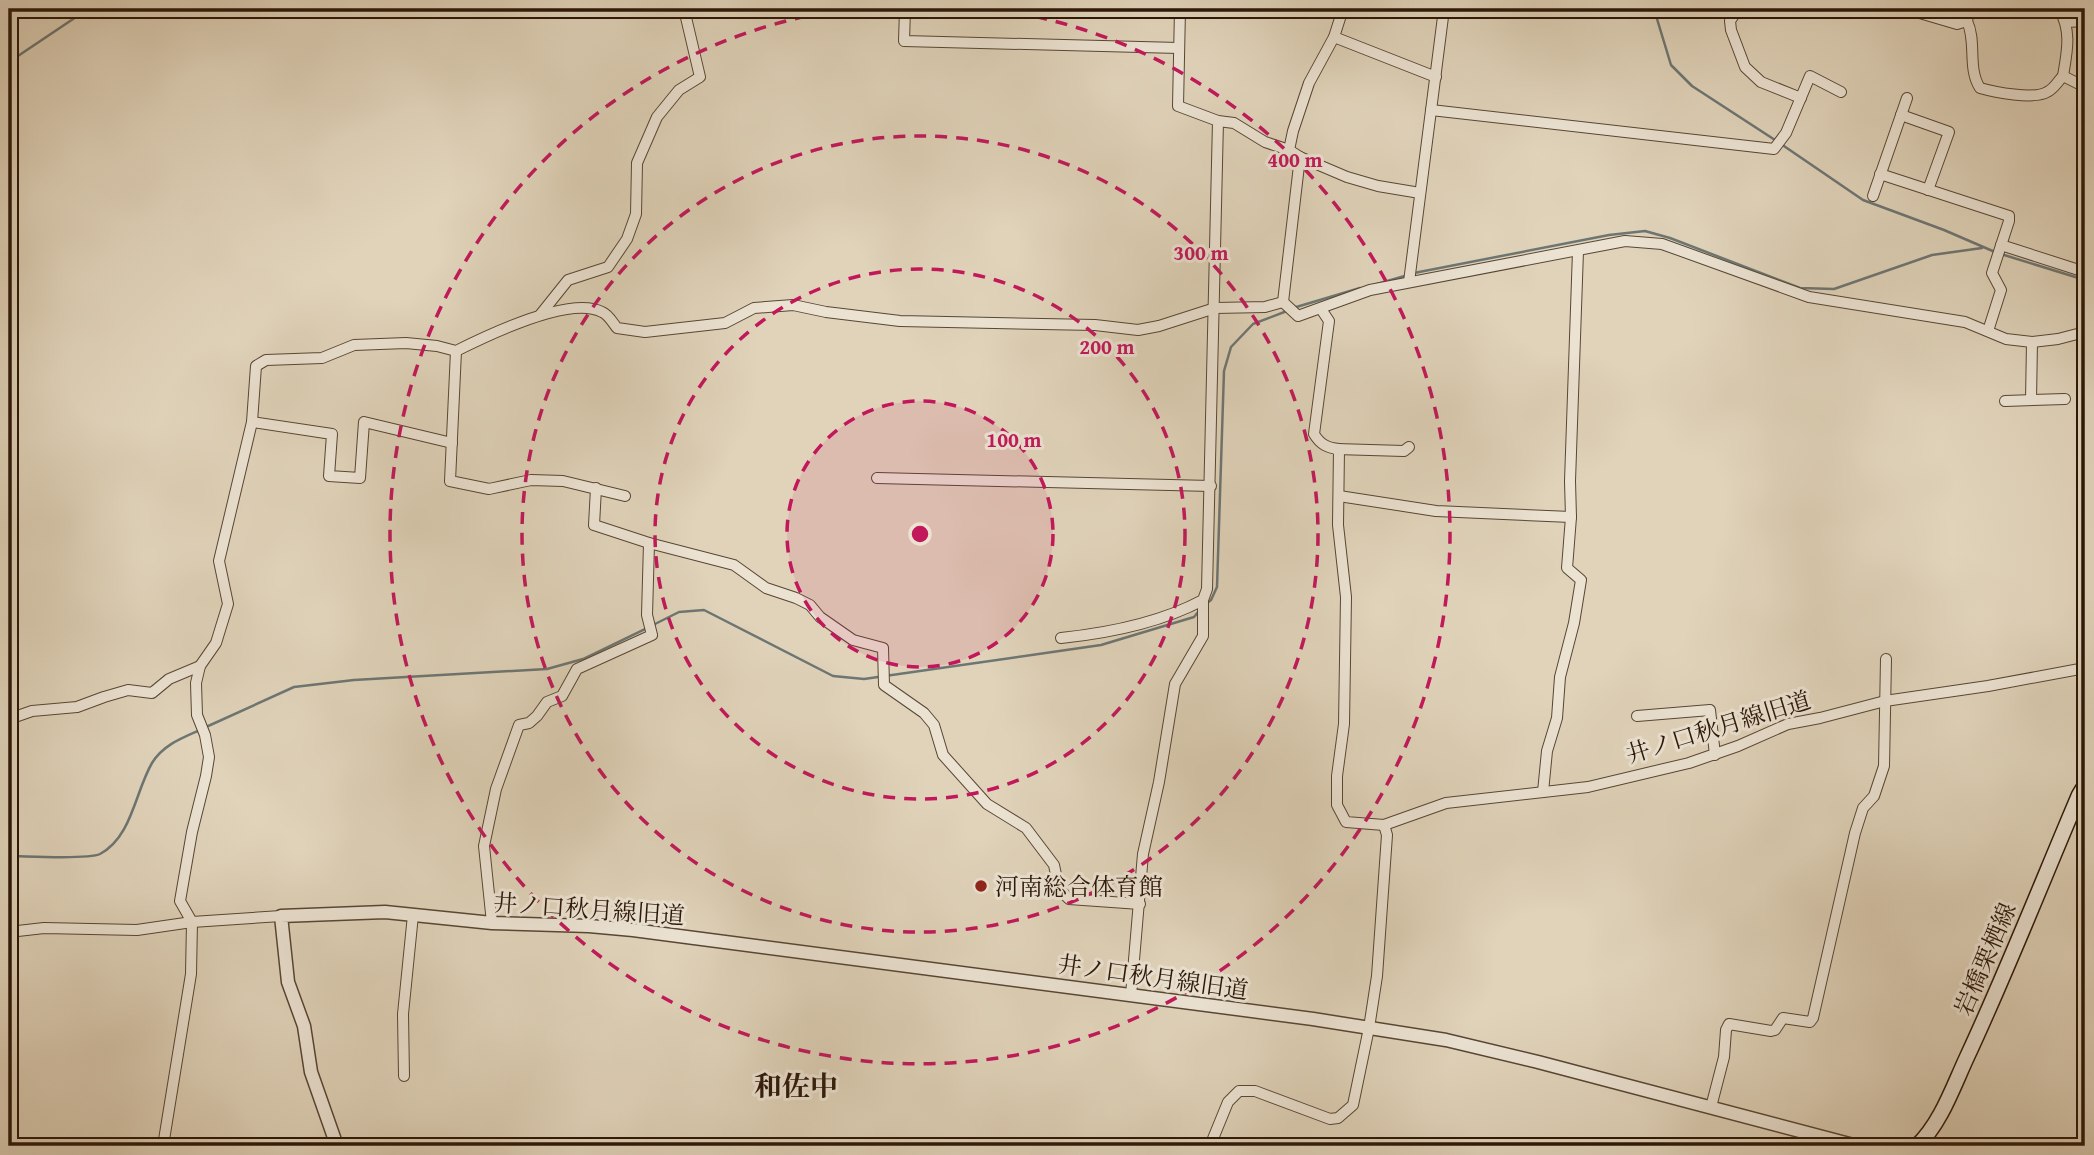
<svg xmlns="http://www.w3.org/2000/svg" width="2094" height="1155" viewBox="0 0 2094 1155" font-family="'Gentium Book Plus','Noto Serif JP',serif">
<rect width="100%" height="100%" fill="#e0d3ba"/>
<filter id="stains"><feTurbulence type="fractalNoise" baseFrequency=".00286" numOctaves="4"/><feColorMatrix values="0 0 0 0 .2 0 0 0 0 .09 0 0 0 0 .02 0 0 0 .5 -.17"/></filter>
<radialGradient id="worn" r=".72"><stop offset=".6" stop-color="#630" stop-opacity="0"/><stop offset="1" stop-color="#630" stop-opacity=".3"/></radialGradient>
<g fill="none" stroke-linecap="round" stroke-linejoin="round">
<g stroke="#6d7673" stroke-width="2.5">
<path d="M 1654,9 L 1671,65 L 1692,86 L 1775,140"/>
<path d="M 9,62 L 88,9"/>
<path d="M 1781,144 L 1863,200 L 1944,230 L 1995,252"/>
<path d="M 2001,254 L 2085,280"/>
<path d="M 1414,273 L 1609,235 L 1645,231 L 1670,238 L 1800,288 L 1834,289 L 1932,255 L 1982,248"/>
<path d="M 1377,284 L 1408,275"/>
<path d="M 1293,308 L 1360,288"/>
<path d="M 1206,604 L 1211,600 L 1217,587 L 1224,371 L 1231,347 L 1253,324 L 1287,311"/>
<path d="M 653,625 L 679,612 L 704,610 L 833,676 L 864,679 L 1101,645 L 1194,617 L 1199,611"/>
<path d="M 206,727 L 294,687 L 354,680 L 547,669 L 583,659 L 647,628"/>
<path d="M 9,856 C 25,856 88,860 100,854 C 132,837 135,792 152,763 C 163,745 182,738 200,730"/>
</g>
<g stroke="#584634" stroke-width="12">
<g id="minor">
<path d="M 905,9 L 904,41 L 1179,48"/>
<path d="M 1738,9 L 1730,21 L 1731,30 L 1745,67 L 1761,82 L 1801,98"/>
<path d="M 1906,9 L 1957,24 L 1967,21 L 1969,9"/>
<path d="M 2059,9 C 2072,31 2067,52 2063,76 L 2085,87"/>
<path d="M 1967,21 C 1977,42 1967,68 1980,88 C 1994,92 2034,100 2047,92 C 2054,89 2058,81 2063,76"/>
<path d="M 2067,22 L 2085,21"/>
<path d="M 1334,37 L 1436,77"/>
<path d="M 9,51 L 12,55"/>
<path d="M 1431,110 L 1774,149 L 1786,133 L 1810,76 L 1841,92"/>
<path d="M 1901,115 L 1949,132 L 1928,190"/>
<path d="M 1218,121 L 1234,123 L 1265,142 L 1289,150 L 1300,157 L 1347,177 L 1378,186 L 1420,193"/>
<path d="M 1289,150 L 1293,131 L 1309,83 L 1334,37 L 1343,9"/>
<path d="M 1300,157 L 1283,302 L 1298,316 L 1370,290 L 1625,241 L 1662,244 L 1809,297 L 1965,322 L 2006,339 L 2032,342 L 2058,339 L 2085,332"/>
<path d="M 1880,174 L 2009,216 L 2009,221 L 1992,273 L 2001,290 L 1988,331"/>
<path d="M 1873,196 L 1907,98"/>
<path d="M 2001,245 L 2085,272"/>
<path d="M 1409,282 L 1444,9"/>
<path d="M 1321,309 L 1329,321 L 1314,434 C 1320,444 1327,448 1339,449 L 1338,525 L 1346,597 L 1344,724 L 1337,776 L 1337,805 L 1346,822 L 1384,825 L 1446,803 L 1588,787 L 1689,763 L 1738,746 L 1788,724 L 1820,718 L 1885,701 L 1988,686 L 2085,668"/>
<path d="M 540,315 L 568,280 L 608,267 L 627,239 L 636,214 L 637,163 L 657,117 L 679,90 L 700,77 L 684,9"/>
<path d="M 456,351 L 450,481 L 489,489 L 531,480 L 563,481 L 625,496"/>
<path d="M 2031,400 L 2032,342"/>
<path d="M 2005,401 L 2065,399"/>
<path d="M 252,422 L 332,434 L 329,476 L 360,478 L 364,422 L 452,443"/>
<path d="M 1336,449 L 1404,451 L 1409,447"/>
<path d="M 877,478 L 1211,486"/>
<path d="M 596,488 L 594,525 L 649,543 L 734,565 L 766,588 L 796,598 L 810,605 L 820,617 L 853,640 L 883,648 L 884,685 L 924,713 L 934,725 L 943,755 L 987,804 L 1026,828 L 1054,865 L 1059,889 L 1069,899 L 1140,904"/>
<path d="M 1339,496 L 1436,511 L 1571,517"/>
<path d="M 1061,638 C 1109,633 1160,623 1203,600 L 1207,589 L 1218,121 L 1178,106 L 1180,9"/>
<path d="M 9,709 L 12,718 L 32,711 L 77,707 L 104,697 L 128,690 L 152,693 L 169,679 L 200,666"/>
<path d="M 1637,716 L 1710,710 L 1715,755"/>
<path d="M 1543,792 L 1547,751 L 1557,718 L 1560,677 L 1574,623 L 1581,580 L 1567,568 L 1571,517 L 1570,481 L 1578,251"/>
<path d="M 492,923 L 484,846 L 496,789 L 519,725 L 529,723 L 537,716 L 547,702 L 562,696 L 577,669 L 652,635 L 647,615 L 649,543"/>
<path d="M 9,932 L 44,928 L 137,930 L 192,922 L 281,916"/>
<path d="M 1131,995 L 1143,854 L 1159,782 L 1175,684 L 1203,636 L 1203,600"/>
<path d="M 404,1076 L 403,1014 L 413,915"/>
<path d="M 1711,1107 L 1724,1057 L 1726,1030 L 1729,1024 L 1771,1031 L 1775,1030 L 1783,1018 L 1810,1022 L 1813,1018 L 1855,833 L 1863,808 L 1874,796 L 1884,766 L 1886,659"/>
<path d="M 163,1146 L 191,974 L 192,922 L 180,901 L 192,832 L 206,776 L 209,757 L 205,735 L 197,715 L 196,683 L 200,666 L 216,643 L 228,604 L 219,561 L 252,422 L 256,366 L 266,360 L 322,358 L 354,345 L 406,343 L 437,346 L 456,351 C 486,336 570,295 602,312 C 608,314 613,323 617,328 L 645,332 L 725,323 L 754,308 L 793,305 L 826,312 L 900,321 L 1095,325 L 1138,330 L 1159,326 L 1215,308 L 1265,307 L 1283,302"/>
<path d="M 1210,1146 L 1228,1102 L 1239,1091 L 1255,1091 L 1330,1119 L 1338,1118 L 1353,1105 L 1369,1028 L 1377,976 L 1387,835 L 1384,825"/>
</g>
</g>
<g stroke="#584634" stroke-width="15">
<path id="tertiary" d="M 337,1146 L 311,1072 L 304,1026 L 288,982 L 281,916 L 385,912 L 492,923 L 589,926 L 633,930 L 1313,1019 L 1446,1040 L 1538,1062 L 1857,1146"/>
</g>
<g stroke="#2b1708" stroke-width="17">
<path id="secondary" d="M 1917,1146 C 1941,1123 1953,1087 1967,1057 C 2007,971 2042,882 2079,795 L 2085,785"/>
</g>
<use href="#minor" stroke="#ebe2d2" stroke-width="10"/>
<use href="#tertiary" stroke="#ebe2d2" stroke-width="12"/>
<use href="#secondary" stroke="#ebe2d2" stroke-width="14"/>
</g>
<circle cx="920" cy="534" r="133" fill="#c2185b" fill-opacity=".12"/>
<g fill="none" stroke="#c2185b" stroke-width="3.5" stroke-dasharray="12 9">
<circle cx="920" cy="534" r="133"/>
<circle cx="920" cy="534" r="265"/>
<circle cx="920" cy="534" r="398"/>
<path d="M994 9A530 530 0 1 1 846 9"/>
</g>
<circle fill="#8f2418" stroke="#ebe2d2" stroke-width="2.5" cx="981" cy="886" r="7"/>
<g text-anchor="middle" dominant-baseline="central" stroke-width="6" stroke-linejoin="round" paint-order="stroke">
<g font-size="24" fill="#2b1708" stroke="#ebe2d2">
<text transform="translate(1718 727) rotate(-17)">井ノ口秋月線旧道</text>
<text transform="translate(589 909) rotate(4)">井ノ口秋月線旧道</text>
<text transform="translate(1985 959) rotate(-67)">岩橋栗栖線</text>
<text transform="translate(1153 977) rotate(8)">井ノ口秋月線旧道</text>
</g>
<g font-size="24" fill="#2b1708" stroke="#ebe2d2" text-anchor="start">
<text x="995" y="886">河南総合体育館</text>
</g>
<g font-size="28" font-weight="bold" fill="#2b1708" stroke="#ebe2d2">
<text x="796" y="1085">和佐中</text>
</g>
</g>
<circle cx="920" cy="534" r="10" fill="#c2185b" stroke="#ebe2d2" stroke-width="3.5"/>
<g font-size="21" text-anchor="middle" font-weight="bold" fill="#c2185b" stroke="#ebe2d2" stroke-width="6" stroke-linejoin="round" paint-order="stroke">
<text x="1295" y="167">400 m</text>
<text x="1201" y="260">300 m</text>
<text x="1107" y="354">200 m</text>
<text x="1014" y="447">100 m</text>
</g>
<rect width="2094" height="1155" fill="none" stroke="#e0d3ba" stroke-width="35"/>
<rect x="10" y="10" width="2073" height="1134" fill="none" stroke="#2b1708" stroke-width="3.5"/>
<rect x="18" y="18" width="2059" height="1120" fill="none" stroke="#2b1708" stroke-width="2"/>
<rect width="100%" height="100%" filter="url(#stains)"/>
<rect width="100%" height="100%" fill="url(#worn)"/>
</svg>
